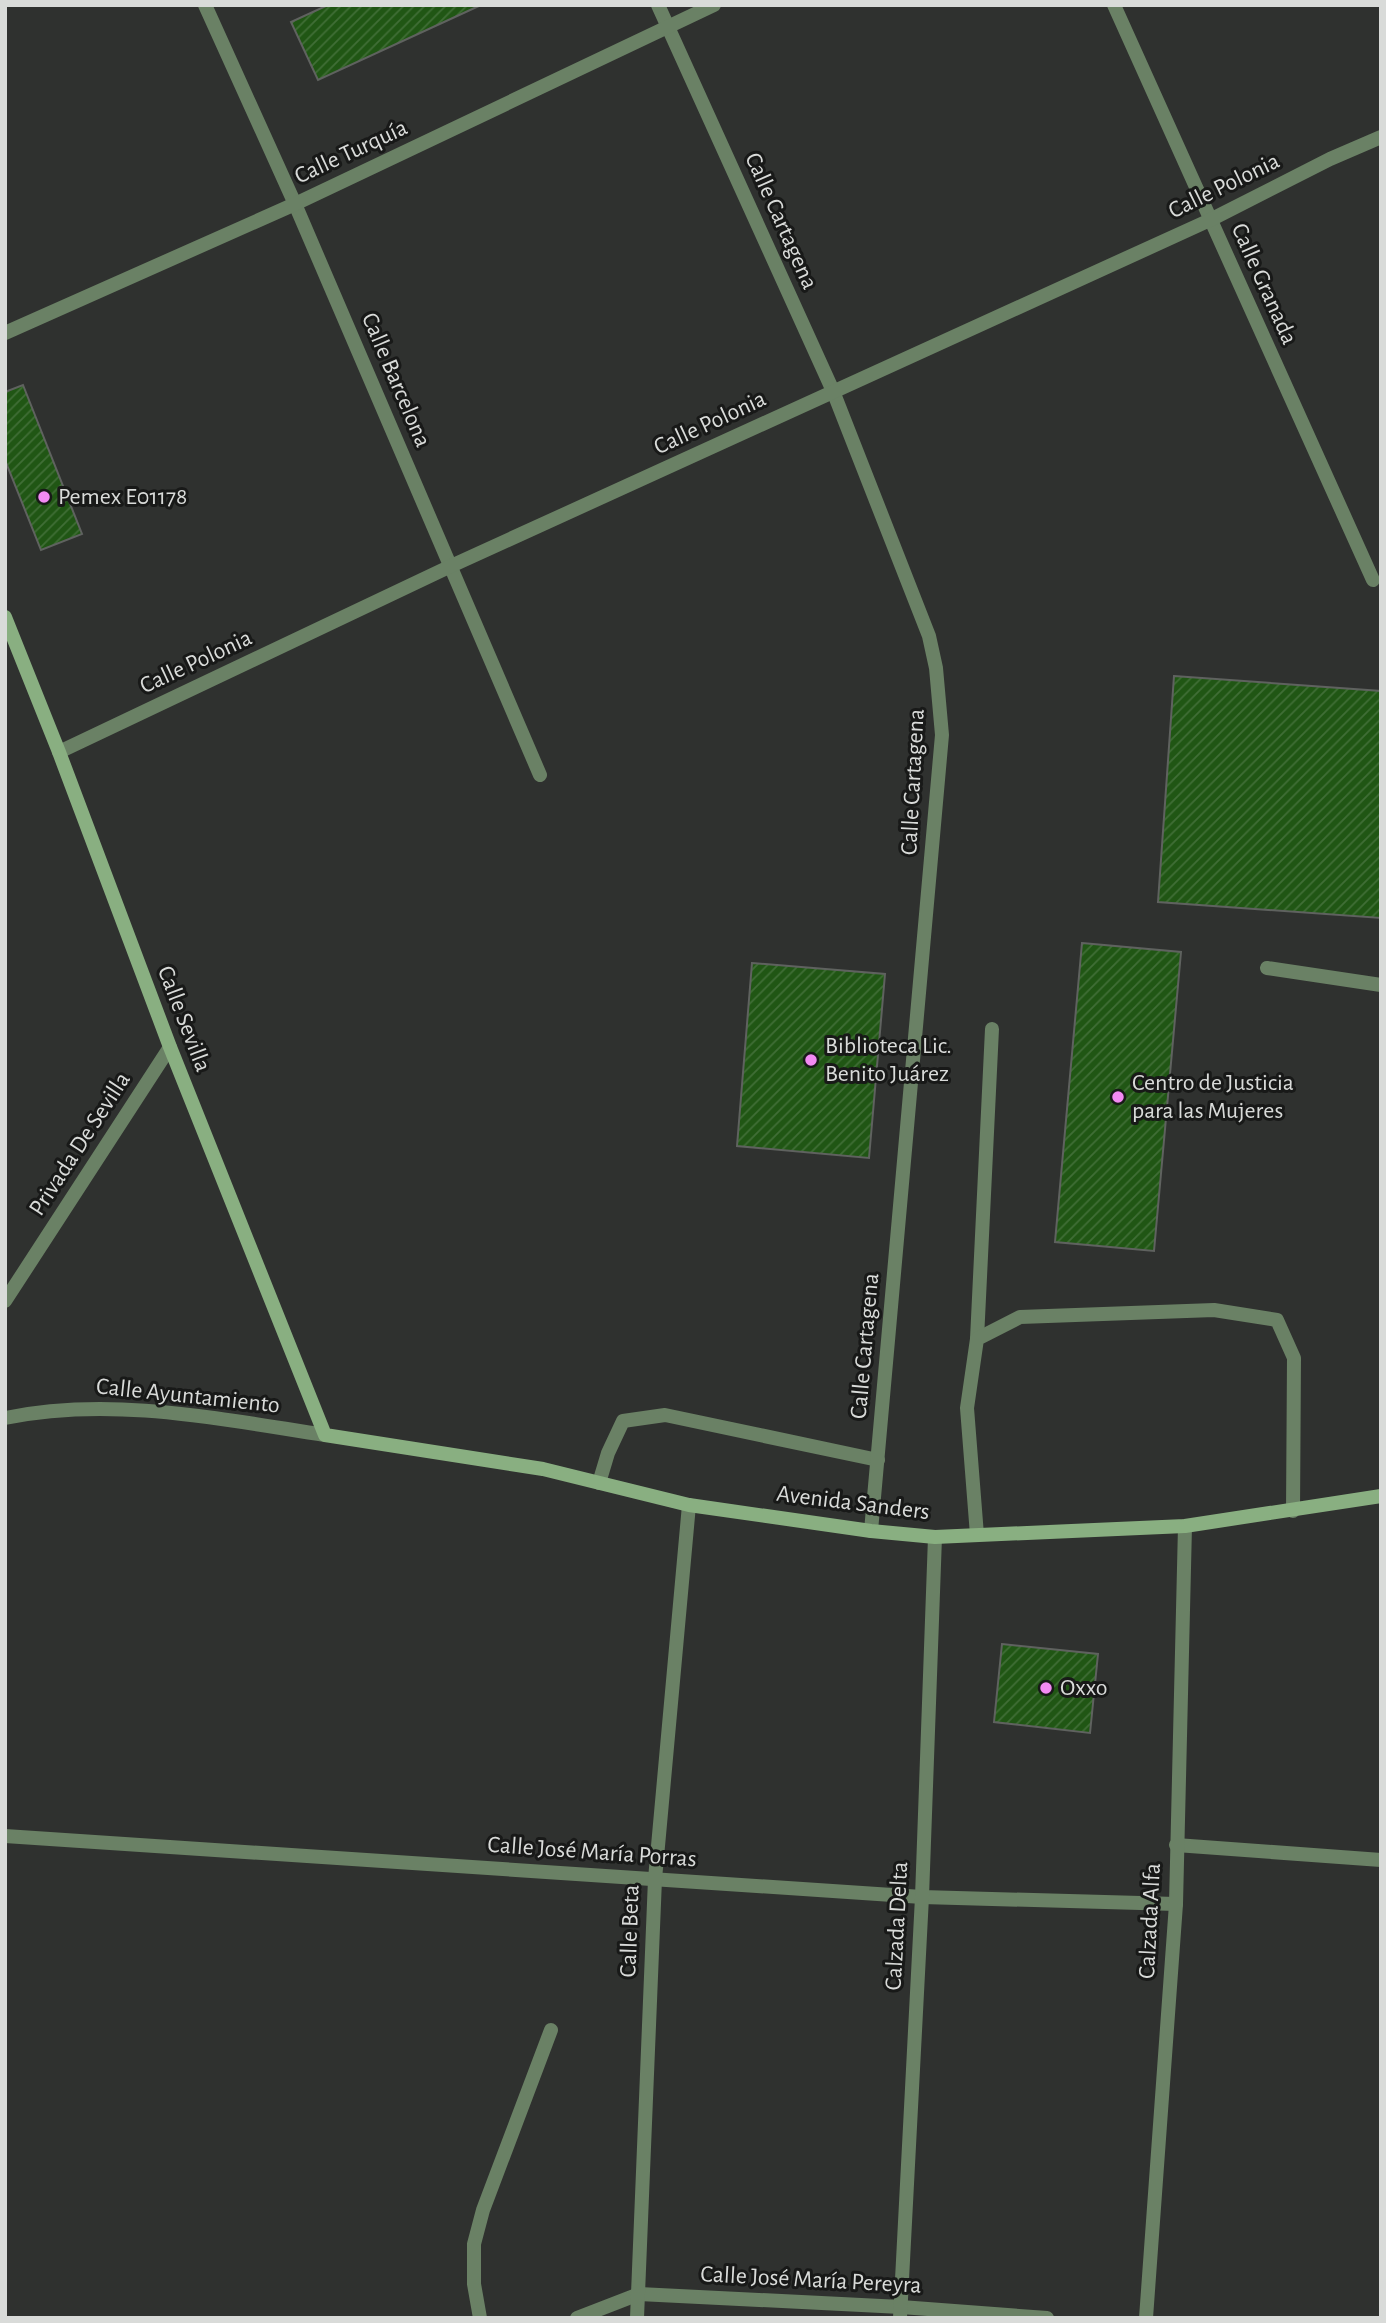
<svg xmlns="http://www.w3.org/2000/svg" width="1386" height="2323" viewBox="0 0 1386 2323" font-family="'Alegreya Sans',sans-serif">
<defs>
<pattern id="building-hatch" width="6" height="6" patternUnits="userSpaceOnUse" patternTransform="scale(1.75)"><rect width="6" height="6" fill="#205614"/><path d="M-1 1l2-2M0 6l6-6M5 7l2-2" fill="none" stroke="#406e36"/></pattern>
</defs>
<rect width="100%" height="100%" fill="#2f312f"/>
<g fill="url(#building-hatch)" stroke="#5f625f" stroke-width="2">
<path d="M 328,5 L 481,5 L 318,80 L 291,22 Z"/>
<path d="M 23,385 L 82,534 L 41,550 L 5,460 L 5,392 Z"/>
<path d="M 1174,676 L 1381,691 L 1381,918 L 1158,902 Z"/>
<path d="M 1082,943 L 1181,952 L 1154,1251 L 1055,1242 Z"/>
<path d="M 752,963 L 885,974 L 869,1158 L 737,1146 Z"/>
<path d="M 1002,1644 L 1098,1654 L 1090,1733 L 994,1722 Z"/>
</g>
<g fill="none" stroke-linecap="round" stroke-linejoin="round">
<g stroke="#6a8165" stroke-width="14">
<path d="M 1267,968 L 1381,985"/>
<path d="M 977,1339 L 992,1029"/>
<path d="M 599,1483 L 608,1453 L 623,1421 L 665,1415 L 878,1460"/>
<path d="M 977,1535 L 967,1408 L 977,1339 L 1020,1317 L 1214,1310 L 1277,1320 L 1294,1358 L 1293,1511"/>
<path d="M 480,2318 L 474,2284 L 474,2244 L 483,2210 L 551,2030"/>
<path d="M 577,2318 L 639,2294"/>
</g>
<g stroke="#6a8165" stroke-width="14">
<path d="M 205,5 L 295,204 L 540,775"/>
<path d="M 658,5 L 833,391 L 929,636 L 936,668 L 942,735 L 871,1531"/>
<path d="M 1114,5 L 1373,580"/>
<path d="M 5,333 L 295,204 L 714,5"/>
<path d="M 59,752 L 451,566 L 1210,220 L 1330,159 L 1381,137"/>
<path d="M 5,1301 L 170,1047"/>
<path d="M 5,1418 C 111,1396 220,1419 325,1435"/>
<path d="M 5,1836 L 922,1897 L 1176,1904"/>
<path d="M 1176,1845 L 1381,1860"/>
<path d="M 639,2294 L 901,2307 L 1047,2318"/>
<path d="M 637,2318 L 655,1879 L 689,1505"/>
<path d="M 900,2318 L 922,1897 L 935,1537"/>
<path d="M 1146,2318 L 1176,1904 L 1185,1526"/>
</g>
<path stroke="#89af81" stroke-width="14" d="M 5,617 L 59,752 L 170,1047 L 325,1435 L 543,1469 L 689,1505 L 871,1531 L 935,1537 L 1185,1526 L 1381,1496"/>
</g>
<g fill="#f28af2" stroke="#181918" stroke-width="2.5">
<circle cx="44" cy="497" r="7"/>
<circle cx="811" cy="1060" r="7"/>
<circle cx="1118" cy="1097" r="7"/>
<circle cx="1046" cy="1688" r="7"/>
</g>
<g text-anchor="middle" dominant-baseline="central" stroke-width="6" stroke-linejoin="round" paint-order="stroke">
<g font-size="24" fill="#d9dbd9" stroke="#181918">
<text transform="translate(351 152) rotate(-25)">Calle Turquía</text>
<text transform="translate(1224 186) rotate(-26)">Calle Polonia</text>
<text transform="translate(781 221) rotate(66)">Calle Cartagena</text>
<text transform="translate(1264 284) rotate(66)">Calle Granada</text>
<text transform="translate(396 380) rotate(67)">Calle Barcelona</text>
<text transform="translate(710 423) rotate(-25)">Calle Polonia</text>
<text transform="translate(196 662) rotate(-25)">Calle Polonia</text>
<text transform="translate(913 782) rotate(-87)">Calle Cartagena</text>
<text transform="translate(184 1019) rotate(69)">Calle Sevilla</text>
<text transform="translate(80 1144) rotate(-57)">Privada De Sevilla</text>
<text transform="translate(865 1346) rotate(-85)">Calle Cartagena</text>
<text transform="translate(188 1396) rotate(6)">Calle Ayuntamiento</text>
<text transform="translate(853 1503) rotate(7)">Avenida Sanders</text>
<text transform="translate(592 1852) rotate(4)">Calle José María Porras</text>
<text transform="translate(1150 1921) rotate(-87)">Calzada Alfa</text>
<text transform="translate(897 1926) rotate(-87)">Calzada Delta</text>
<text transform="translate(630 1931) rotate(-88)">Calle Beta</text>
<text transform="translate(811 2280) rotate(3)">Calle José María Pereyra</text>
</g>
<g font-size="24" fill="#d9dbd9" stroke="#181918" text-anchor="start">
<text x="58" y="497">Pemex E01178</text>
<text x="825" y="1046">Biblioteca Lic.<tspan x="825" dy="28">Benito Juárez</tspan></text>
<text x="1132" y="1083">Centro de Justicia<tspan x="1132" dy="28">para las Mujeres</tspan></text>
<text x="1060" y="1688">Oxxo</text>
</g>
</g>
<rect width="1386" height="2323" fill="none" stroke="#d9dbd9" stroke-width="14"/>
</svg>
